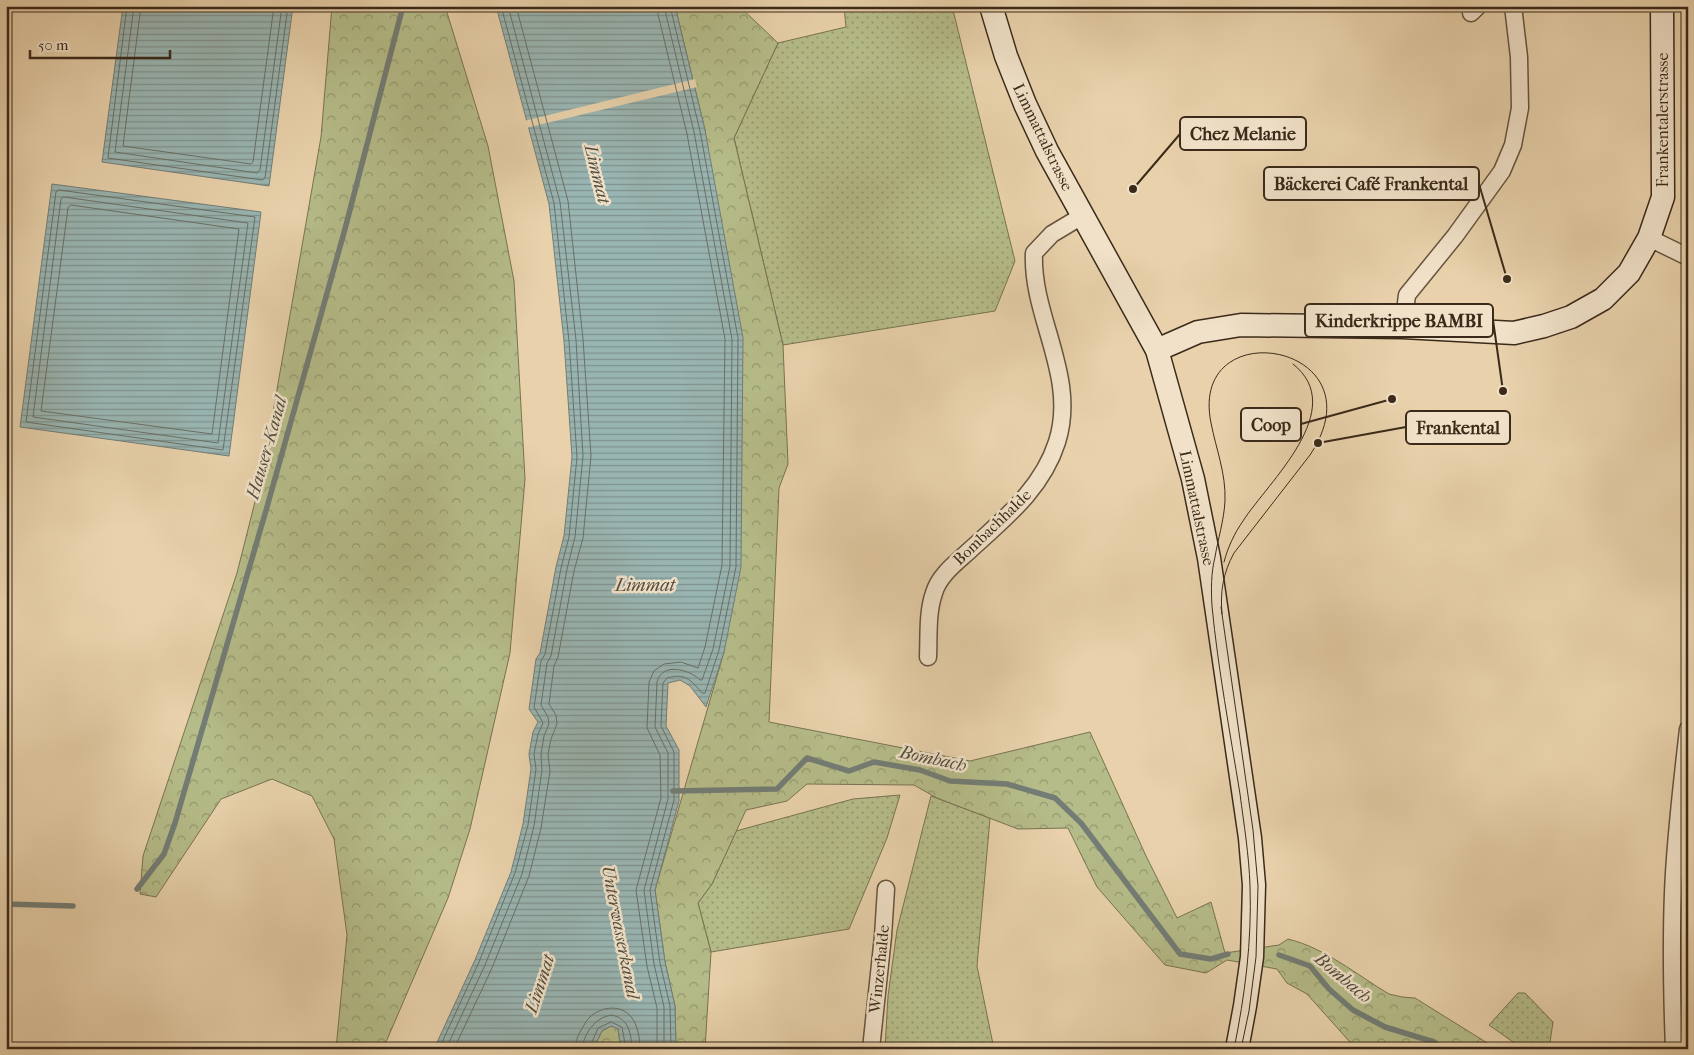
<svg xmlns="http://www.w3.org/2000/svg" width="1694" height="1055" viewBox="0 0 1694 1055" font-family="'IM FELL French Canon',serif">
<defs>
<pattern id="green-dots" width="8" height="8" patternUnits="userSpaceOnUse" patternTransform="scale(1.25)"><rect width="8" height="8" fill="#b5bc89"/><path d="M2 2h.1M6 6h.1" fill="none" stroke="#94996f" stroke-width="1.8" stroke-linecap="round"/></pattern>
<pattern id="forest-crowns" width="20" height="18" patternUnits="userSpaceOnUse" patternTransform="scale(1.25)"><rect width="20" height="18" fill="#b5bc89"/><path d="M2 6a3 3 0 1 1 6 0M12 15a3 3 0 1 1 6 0" fill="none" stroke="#94996f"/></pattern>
<pattern id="water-rules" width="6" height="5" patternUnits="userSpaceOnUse" patternTransform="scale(1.25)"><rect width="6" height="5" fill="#99b5b2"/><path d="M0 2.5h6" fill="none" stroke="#7e9390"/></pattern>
</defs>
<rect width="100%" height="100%" fill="#e8d1ab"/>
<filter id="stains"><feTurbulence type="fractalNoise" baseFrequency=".004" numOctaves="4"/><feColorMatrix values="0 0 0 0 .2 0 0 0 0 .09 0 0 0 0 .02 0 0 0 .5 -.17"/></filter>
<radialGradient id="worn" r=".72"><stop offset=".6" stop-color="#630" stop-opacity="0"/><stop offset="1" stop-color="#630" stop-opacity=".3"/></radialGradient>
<g fill="url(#green-dots)" stroke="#787352">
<path d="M 844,6 L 952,6 L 1015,261 L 995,311 L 783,345 L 734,138 L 778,43 L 846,27 Z"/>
<path d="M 900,795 L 887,838 L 849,929 L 711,952 L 698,903 L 712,884 L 736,831 L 853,799 Z"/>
<path d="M 931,796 L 990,818 L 977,966 L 994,1049 L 885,1049 L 888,996 L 897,930 Z"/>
<path d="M 1518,993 L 1525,993 L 1553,1022 L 1549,1049 L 1523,1049 L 1489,1025 Z"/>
</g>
<g fill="url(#forest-crowns)" stroke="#787352">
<path d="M 332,6 L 445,6 L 488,146 L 514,281 L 525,479 L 510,653 L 470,829 L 448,898 L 383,1049 L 336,1049 L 347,935 L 334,839 L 312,796 L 272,779 L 221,799 L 156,897 L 140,894 L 143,856 L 237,573 L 263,470 L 321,137 Z"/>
<path d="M 675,6 L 739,6 L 778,43 L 734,138 L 783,345 L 788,464 L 779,488 L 769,722 L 970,761 L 1090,732 L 1146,856 L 1177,918 L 1211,902 L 1225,953 L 1279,945 L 1288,939 C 1325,948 1357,975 1389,994 L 1402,997 L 1415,998 L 1497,1049 L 1360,1049 L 1349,1041 L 1307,994 L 1287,983 L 1277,969 L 1227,960 L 1206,973 L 1165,965 L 1097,887 L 1068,828 L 1018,829 L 937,798 L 914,785 L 807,784 L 787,801 L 746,810 L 712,884 L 698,903 L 711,952 L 705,1049 L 676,1049 L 675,1006 L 665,962 L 655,890 L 724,652 L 705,130 Z"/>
<path d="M 611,1026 L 618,1029 L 621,1049 L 593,1049 L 602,1031 Z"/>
</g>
<g fill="url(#water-rules)" stroke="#737d75">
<path d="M 123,6 L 293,6 L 269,186 L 102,162 Z"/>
<path d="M 496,6 L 675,6 L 705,130 L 743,338 L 741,567 L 724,652 L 706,707 L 690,686 L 680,680 L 668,683 L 666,726 L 679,750 L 679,801 L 655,890 L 665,962 L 675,1006 L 676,1049 L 621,1049 L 618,1029 L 611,1026 L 602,1031 L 593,1049 L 434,1049 L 475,960 L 511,872 L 523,824 L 531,769 L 529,754 L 533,732 L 538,722 L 529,709 L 536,659 L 540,653 L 556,567 L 564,536 L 572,457 L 564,341 L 549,204 Z"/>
<path d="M 52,184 L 261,212 L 229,456 L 20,427 Z"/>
</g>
<path fill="#e8d1ab" d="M 695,79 L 697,87 L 526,128 L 524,121 Z"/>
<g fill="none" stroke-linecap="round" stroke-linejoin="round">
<g stroke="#6a7066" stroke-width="1">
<path d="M 127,6 L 108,158 L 262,180 L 265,178 L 288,6"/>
<path d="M 134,6 L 115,152 L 257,173 L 260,170 L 282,6"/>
<path d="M 141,6 L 123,146 L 251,164 L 253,162 L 274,6"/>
<path d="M 656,6 L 687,134 L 725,339 L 722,565 L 705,647 L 698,668 L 681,662 L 664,664 L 654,671 L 649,682 L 647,728 L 660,755 L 661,798 L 636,890 L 647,966 L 657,1008 L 657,1049"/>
<path d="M 664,6 L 694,132 L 732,339 L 730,566 L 713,649 L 702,680 L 700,680 C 689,669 662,662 657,682 L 655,727 L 668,753 L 668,799 L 644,890 L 654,964 L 664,1007 L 664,1049"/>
<path d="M 670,6 L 700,131 L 738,338 L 736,567 L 719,650 L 705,693 L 702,693 C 690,679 685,673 667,678 L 663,683 L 661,726 L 674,752 L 674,800 L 650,890 L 660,963 L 670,1006 L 671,1049"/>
<path d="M 59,190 L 255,217 L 223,450 L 26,422 L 56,192 Z"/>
<path d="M 64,197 L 248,223 L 218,443 L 33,417 L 61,199 Z"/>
<path d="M 71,205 L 239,229 L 212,434 L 41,411 L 68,208 Z"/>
<path d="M 439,1049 L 479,962 L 515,873 L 528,825 L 536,769 L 534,754 L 538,734 L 543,723 L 534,707 L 541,661 L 545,654 L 561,568 L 569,537 L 577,457 L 569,341 L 554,203 L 501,6"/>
<path d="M 446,1049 L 485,965 L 522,874 L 534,826 L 542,770 L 541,754 L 544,736 L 549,724 L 548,717 L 541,705 L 547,663 L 551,656 L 567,569 L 575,537 L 583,456 L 576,340 L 560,202 L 508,6"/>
<path d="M 454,1049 L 492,968 L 529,876 L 541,828 L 550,771 L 548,754 L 551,739 L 557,724 L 556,715 L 549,704 L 554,666 L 558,657 L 574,571 L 583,538 L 591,456 L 583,339 L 568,201 L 516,6"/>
<path d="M 575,1049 C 575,1042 578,1036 581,1030 C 584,1026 586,1020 590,1017 C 602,1006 622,1004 632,1018 C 638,1026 640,1040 640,1049"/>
<path d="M 582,1049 C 584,1033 595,1018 611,1015 C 629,1018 631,1033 632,1049"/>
<path d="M 589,1049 L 598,1028 L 611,1022 L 622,1027 L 626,1049"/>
</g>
<g stroke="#737d75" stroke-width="5.5">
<path d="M 673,791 L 777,789 L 807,758 L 849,771 L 874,762 L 920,770 L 950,781 L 1007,784 L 1055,798 L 1081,823 L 1180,954 L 1211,959 L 1228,954"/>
<path d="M 137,889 L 164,854 L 175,823 L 267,507 L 345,229 L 403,6"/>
<path d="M 6,904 L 73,906"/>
<path d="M 1279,955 L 1310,966 L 1329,989 L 1353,1010 L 1385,1027 L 1434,1042 L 1443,1049"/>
</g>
<g stroke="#66543e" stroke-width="19">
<g id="minor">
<path d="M 1471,13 L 1478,6"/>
<path d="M 1649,238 L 1688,257"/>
<path d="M 1403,327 L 1407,295 L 1455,236 L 1502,171 L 1513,145 L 1520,108 L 1519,57 L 1513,6"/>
<path d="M 928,657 C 929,636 927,613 934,593 C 939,575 957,562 970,550 C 1005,518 1042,489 1057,442 C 1078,376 1031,317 1034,253 L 1052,234 L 1082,216"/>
<path d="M 871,1049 L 883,936 L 886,889"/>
<path d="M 1674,1049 C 1672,997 1671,945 1673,893 C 1675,838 1682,784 1688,729"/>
</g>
</g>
<g stroke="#3b2a1a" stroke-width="25">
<g id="secondary">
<path d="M 991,6 L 1006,56 L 1025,104 L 1047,151 L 1157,350 L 1193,479 L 1209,558 L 1250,838 L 1254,885 L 1252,957 L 1245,1006 L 1237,1049"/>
<path d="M 1157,350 L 1198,332 L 1241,325 L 1403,327 L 1514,333 L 1544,326 L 1571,317 L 1603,299 L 1629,273 L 1649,238 L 1663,197 L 1662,6"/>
</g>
</g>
<use href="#minor" stroke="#f0e1c8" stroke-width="16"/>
<use href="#secondary" stroke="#f0e1c8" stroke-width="22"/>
<g stroke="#3b2a1a" stroke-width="1">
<path d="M 1224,562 C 1228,547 1234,534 1243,521 C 1268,482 1350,409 1293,364"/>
<path d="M 1221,607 L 1253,830 L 1258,886 L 1256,957 L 1249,1011 L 1241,1049"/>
<path d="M 1222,614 C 1220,592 1223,573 1234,553 L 1310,455 C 1384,344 1188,309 1211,423 C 1216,449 1226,473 1225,501 C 1224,520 1218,539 1215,557 C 1211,573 1211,590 1212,606 C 1218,669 1230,732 1240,794 C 1244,825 1249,855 1250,886 C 1252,941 1245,995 1234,1049"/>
</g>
</g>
<g text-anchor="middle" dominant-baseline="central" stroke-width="5" stroke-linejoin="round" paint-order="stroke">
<g font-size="16" fill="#3b2a1a" stroke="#f0e1c8">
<text transform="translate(1662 120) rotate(-90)">Frankentalerstrasse</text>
<text transform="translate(1043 137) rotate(64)">Limmattalstrasse</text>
<text transform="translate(1197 508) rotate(78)">Limmattalstrasse</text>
<text transform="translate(992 527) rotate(-44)">Bombachhalde</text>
<text transform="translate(879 969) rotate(-84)">Winzerhalde</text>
</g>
<g font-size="18" font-style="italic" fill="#524d40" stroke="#f0e1c8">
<text transform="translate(597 174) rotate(76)">Limmat</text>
<text transform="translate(267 448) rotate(-74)">Hauser-Kanal</text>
<text x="645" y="585">Limmat</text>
<text transform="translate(933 759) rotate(12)">Bombach</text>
<text transform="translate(620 932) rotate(79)">Unterwasserkanal</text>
<text transform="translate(1343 978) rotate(40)">Bombach</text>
<text transform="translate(540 984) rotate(-72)">Limmat</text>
</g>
</g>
<path fill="none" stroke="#3b2a1a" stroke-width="2" d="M1133 189L1180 134M1507 279L1479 184M1503 391L1493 320M1392 399L1301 424M1318 443L1406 427"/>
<g fill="#3b2a1a" stroke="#f0e1c8" stroke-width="2">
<circle cx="1133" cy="189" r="5"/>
<circle cx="1507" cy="279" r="5"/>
<circle cx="1503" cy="391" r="5"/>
<circle cx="1392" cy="399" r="5"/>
<circle cx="1318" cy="443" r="5"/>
</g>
<g fill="#f0e1c8" stroke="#3b2a1a" stroke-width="2">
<rect x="1180" y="117" width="126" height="33" rx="5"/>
<rect x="1264" y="167" width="215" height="33" rx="5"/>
<rect x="1305" y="304" width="188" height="33" rx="5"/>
<rect x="1241" y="408" width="60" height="33" rx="5"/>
<rect x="1406" y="411" width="104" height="33" rx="5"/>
</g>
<g font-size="18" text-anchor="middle" font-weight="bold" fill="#3b2a1a">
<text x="1243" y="140">Chez Melanie</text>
<text x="1371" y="190">Bäckerei Café Frankental</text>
<text x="1399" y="327">Kinderkrippe BAMBI</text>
<text x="1271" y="431">Coop</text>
<text x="1458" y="434">Frankental</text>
</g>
<rect width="1694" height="1055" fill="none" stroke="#e8d1ab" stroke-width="25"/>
<rect x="8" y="8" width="1679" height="1040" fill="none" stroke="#3b2a1a" stroke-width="2.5"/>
<rect x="12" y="12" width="1669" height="1030" fill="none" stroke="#3b2a1a"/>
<path d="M30 50v8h140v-8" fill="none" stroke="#3b2a1a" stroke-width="2.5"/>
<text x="38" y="50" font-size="15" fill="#3b2a1a" stroke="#f0e1c8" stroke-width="4" paint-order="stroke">50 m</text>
<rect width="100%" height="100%" filter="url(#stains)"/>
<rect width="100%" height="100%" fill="url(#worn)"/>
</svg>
